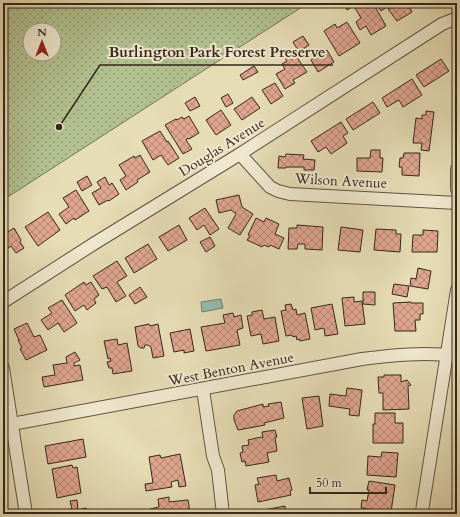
<svg xmlns="http://www.w3.org/2000/svg" width="460" height="517" viewBox="0 0 460 517" font-family="Cardo,serif">
<defs>
<pattern id="park-dots" width="8" height="8" patternUnits="userSpaceOnUse"><rect width="8" height="8" fill="#b2c190"/><path d="M2 2h.1M6 6h.1" fill="none" stroke="#929d75" stroke-width="1.8" stroke-linecap="round"/></pattern>
<pattern id="building-cross-hatch" width="8" height="8" patternUnits="userSpaceOnUse"><rect width="8" height="8" fill="#dfa58f"/><path d="M0 0l8 8M0 8l8-8" fill="none" stroke="#b68674"/></pattern>
</defs>
<rect width="100%" height="100%" fill="#e6dcb5"/>
<filter id="stains"><feTurbulence type="fractalNoise" baseFrequency=".005" numOctaves="4"/><feColorMatrix values="0 0 0 0 .2 0 0 0 0 .09 0 0 0 0 .02 0 0 0 .5 -.17"/></filter>
<radialGradient id="worn" r=".72"><stop offset=".6" stop-color="#630" stop-opacity="0"/><stop offset="1" stop-color="#630" stop-opacity=".3"/></radialGradient>
<path fill="url(#park-dots)" stroke="#747456" fill-rule="evenodd" d="M 3,3 L 308,3 L 3,200 ZM 30,30 L 54,30 L 54,54 L 30,54 Z"/>
<path fill="#96bbaf" stroke="#6f8074" d="M 221,299 L 223,308 L 202,312 L 201,302 Z"/>
<g fill="url(#building-cross-hatch)" stroke="#35271b">
<path d="M 343,3 L 356,3 L 357,4 L 347,10 Z"/>
<path d="M 363,3 L 373,3 L 386,26 L 371,35 L 366,26 L 360,30 L 356,22 L 361,18 L 355,8 Z"/>
<path d="M 376,3 L 387,3 L 388,6 L 381,11 Z"/>
<path d="M 398,3 L 407,3 L 412,12 L 397,21 L 388,9 Z"/>
<path d="M 347,22 L 360,43 L 339,56 L 324,31 L 335,24 L 337,28 Z"/>
<path d="M 303,36 L 309,45 L 299,52 L 293,42 Z"/>
<path d="M 327,50 L 334,62 L 318,72 L 311,60 Z"/>
<path d="M 292,54 L 294,57 L 296,56 L 307,72 L 293,80 L 295,83 L 285,89 L 276,74 L 285,69 L 282,64 L 287,61 L 285,58 Z"/>
<path d="M 441,59 L 449,71 L 424,87 L 416,75 Z"/>
<path d="M 254,66 L 258,72 L 243,80 L 240,75 Z"/>
<path d="M 412,79 L 422,95 L 403,107 L 399,100 L 387,107 L 382,98 Z"/>
<path d="M 275,83 L 283,96 L 271,104 L 262,90 Z"/>
<path d="M 228,94 L 233,103 L 226,107 L 221,98 Z"/>
<path d="M 195,97 L 200,106 L 190,111 L 185,103 Z"/>
<path d="M 252,97 L 260,108 L 242,120 L 234,109 Z"/>
<path d="M 373,102 L 380,113 L 353,130 L 346,119 Z"/>
<path d="M 221,110 L 231,125 L 216,135 L 206,120 Z"/>
<path d="M 426,111 L 434,112 L 429,151 L 421,150 L 422,143 L 413,143 L 416,118 L 422,119 L 422,115 L 426,115 Z"/>
<path d="M 189,116 L 199,133 L 189,139 L 188,138 L 186,140 L 192,149 L 183,154 L 165,125 L 176,119 L 177,120 L 182,117 L 184,119 Z"/>
<path d="M 341,122 L 348,133 L 343,136 L 347,143 L 331,154 L 326,147 L 318,152 L 311,141 Z"/>
<path d="M 160,131 L 167,142 L 168,141 L 179,158 L 168,165 L 161,155 L 153,160 L 142,141 Z"/>
<path d="M 371,150 L 380,150 L 380,158 L 383,158 L 382,172 L 357,171 L 357,158 L 370,158 Z"/>
<path d="M 404,153 L 420,153 L 419,176 L 402,175 L 402,167 L 399,167 L 400,158 L 403,158 Z"/>
<path d="M 286,154 L 304,155 L 303,159 L 315,160 L 314,170 L 304,170 L 304,167 L 286,167 L 286,168 L 278,168 L 279,156 L 285,157 Z"/>
<path d="M 140,155 L 150,172 L 137,180 L 138,182 L 126,190 L 120,180 L 126,176 L 119,165 L 134,156 L 135,158 Z"/>
<path d="M 87,176 L 92,185 L 82,191 L 77,182 Z"/>
<path d="M 105,177 L 109,185 L 112,183 L 119,194 L 109,201 L 108,200 L 99,205 L 92,193 L 101,188 L 97,182 Z"/>
<path d="M 76,190 L 89,211 L 75,220 L 74,218 L 66,224 L 59,214 L 69,207 L 63,198 Z"/>
<path d="M 239,195 L 242,207 L 253,214 L 240,235 L 228,228 L 236,214 L 231,210 L 219,213 L 216,200 Z"/>
<path d="M 205,208 L 219,229 L 210,235 L 204,225 L 197,230 L 189,218 Z"/>
<path d="M 48,212 L 60,230 L 38,246 L 25,227 Z"/>
<path d="M 256,218 L 264,222 L 266,218 L 279,224 L 275,234 L 284,238 L 279,249 L 270,245 L 269,247 L 264,245 L 262,247 L 247,240 L 250,236 L 248,235 Z"/>
<path d="M 179,225 L 187,240 L 168,251 L 159,237 Z"/>
<path d="M 297,225 L 323,227 L 322,250 L 305,249 L 305,244 L 298,244 L 297,249 L 288,249 L 289,228 L 297,228 Z"/>
<path d="M 341,227 L 363,230 L 360,252 L 338,250 Z"/>
<path d="M 14,228 L 21,240 L 20,242 L 24,248 L 16,253 L 11,246 L 3,252 L 3,235 Z"/>
<path d="M 376,229 L 396,230 L 396,234 L 401,234 L 400,252 L 374,250 Z"/>
<path d="M 423,230 L 438,231 L 437,252 L 412,252 L 413,235 L 423,235 Z"/>
<path d="M 210,237 L 215,246 L 206,252 L 200,242 Z"/>
<path d="M 148,244 L 157,259 L 134,273 L 125,258 Z"/>
<path d="M 117,261 L 127,276 L 117,282 L 126,296 L 116,302 L 107,287 L 102,289 L 93,276 Z"/>
<path d="M 418,268 L 431,271 L 428,289 L 410,286 L 411,278 L 416,279 Z"/>
<path d="M 84,282 L 86,285 L 91,282 L 99,295 L 94,299 L 96,303 L 87,310 L 84,305 L 75,311 L 65,295 Z"/>
<path d="M 394,284 L 409,286 L 407,297 L 392,294 Z"/>
<path d="M 140,287 L 147,297 L 135,304 L 129,295 Z"/>
<path d="M 363,292 L 375,292 L 375,305 L 363,304 Z"/>
<path d="M 354,297 L 354,302 L 362,301 L 365,324 L 345,326 L 342,298 Z"/>
<path d="M 62,300 L 77,323 L 64,332 L 58,323 L 48,330 L 41,320 L 52,313 L 48,308 Z"/>
<path d="M 411,302 L 411,303 L 423,303 L 423,314 L 420,314 L 420,320 L 415,320 L 416,331 L 395,331 L 393,303 Z"/>
<path d="M 291,304 L 293,310 L 296,309 L 297,315 L 305,313 L 310,339 L 300,341 L 299,339 L 297,340 L 296,336 L 293,337 L 292,335 L 286,336 L 281,311 L 286,310 L 285,305 Z"/>
<path d="M 332,304 L 338,334 L 325,336 L 324,328 L 315,330 L 311,308 Z"/>
<path d="M 262,310 L 264,319 L 275,317 L 279,341 L 263,344 L 261,334 L 251,336 L 247,316 L 252,315 L 252,312 Z"/>
<path d="M 233,313 L 234,317 L 241,315 L 243,328 L 237,330 L 240,345 L 206,351 L 201,327 L 225,323 L 223,315 Z"/>
<path d="M 27,323 L 34,337 L 40,335 L 47,350 L 26,360 L 20,349 L 22,348 L 18,340 L 19,340 L 14,329 Z"/>
<path d="M 149,324 L 150,326 L 158,324 L 164,356 L 153,358 L 151,347 L 148,345 L 145,345 L 144,348 L 141,348 L 138,346 L 135,327 Z"/>
<path d="M 190,329 L 194,351 L 184,353 L 184,350 L 174,352 L 170,333 Z"/>
<path d="M 117,339 L 118,345 L 127,343 L 132,371 L 113,374 L 112,368 L 109,368 L 107,362 L 111,361 L 110,358 L 108,359 L 104,341 Z"/>
<path d="M 75,352 L 80,360 L 74,363 L 74,366 L 80,365 L 83,380 L 44,387 L 42,377 L 55,375 L 53,365 L 67,363 L 66,357 Z"/>
<path d="M 384,375 L 401,375 L 401,382 L 407,380 L 411,385 L 408,386 L 409,409 L 383,410 L 383,393 L 379,393 L 378,377 L 384,377 Z"/>
<path d="M 347,388 L 362,390 L 359,416 L 349,415 L 350,409 L 329,406 L 330,394 L 346,396 Z"/>
<path d="M 319,396 L 323,426 L 307,429 L 302,398 Z"/>
<path d="M 281,402 L 284,418 L 264,423 L 265,425 L 238,430 L 234,420 L 234,415 L 237,411 L 263,404 L 263,407 L 269,406 L 268,404 Z"/>
<path d="M 375,413 L 395,413 L 395,423 L 403,423 L 403,443 L 373,443 L 373,424 L 375,424 Z"/>
<path d="M 275,430 L 277,437 L 275,437 L 277,451 L 267,453 L 269,462 L 246,466 L 245,461 L 242,462 L 240,453 L 243,452 L 242,446 L 249,445 L 248,440 L 261,437 L 263,438 L 262,432 Z"/>
<path d="M 83,439 L 86,457 L 48,464 L 45,446 Z"/>
<path d="M 382,452 L 398,453 L 396,477 L 367,475 L 368,456 L 381,457 Z"/>
<path d="M 180,454 L 186,486 L 179,487 L 178,480 L 171,482 L 172,487 L 146,491 L 145,484 L 153,483 L 149,457 L 160,455 L 161,458 Z"/>
<path d="M 72,465 L 73,468 L 77,467 L 81,493 L 57,498 L 52,469 Z"/>
<path d="M 276,475 L 277,481 L 289,478 L 292,490 L 290,491 L 291,495 L 258,502 L 255,485 L 259,484 L 257,478 Z"/>
<path d="M 369,481 L 395,485 L 391,512 L 361,508 L 362,500 L 367,501 L 369,490 L 367,490 Z"/>
<path d="M 169,497 L 169,502 L 188,500 L 190,512 L 182,514 L 151,514 L 150,509 L 159,507 L 158,499 Z"/>
<path d="M 77,500 L 78,510 L 86,508 L 87,514 L 64,514 L 64,510 L 72,509 L 70,501 Z"/>
<path d="M 285,506 L 286,514 L 264,514 L 264,510 Z"/>
</g>
<g fill="none" stroke-linecap="round" stroke-linejoin="round">
<g stroke="#615442" stroke-width="14">
<g id="minor">
<path d="M 240,154 L 270,187 L 278,191 L 290,194 L 457,203"/>
<path d="M 457,169 L 457,189"/>
<path d="M 3,302 L 95,243 L 240,154 L 442,24 L 457,18"/>
<path d="M 3,368 L 26,514"/>
<path d="M 203,390 L 213,456 L 218,470 L 223,514"/>
<path d="M 12,424 L 362,359 C 394,355 425,352 457,356"/>
<path d="M 422,511 L 457,290"/>
</g>
</g>
<use href="#minor" stroke="#efe8cf" stroke-width="12"/>
</g>
<g text-anchor="middle" dominant-baseline="central" stroke-width="4" stroke-linejoin="round" paint-order="stroke">
<g font-size="14" fill="#35271b" stroke="#efe8cf">
<text transform="translate(222 147) rotate(-32)">Douglas Avenue</text>
<text transform="translate(341 181) rotate(3)">Wilson Avenue</text>
<text transform="translate(231 369) rotate(-11)">West Benton Avenue</text>
</g>
</g>
<path fill="none" stroke="#35271b" stroke-width="1.5" d="M59 127L100 65H333"/>
<circle fill="#35271b" stroke="#efe8cf" stroke-width="1.5" cx="59" cy="127" r="4"/>
<g font-size="15" text-anchor="middle" font-weight="bold" fill="#35271b" stroke="#efe8cf" stroke-width="4" stroke-linejoin="round" paint-order="stroke">
<text x="217" y="57">Burlington Park Forest Preserve</text>
</g>
<rect width="460" height="517" fill="none" stroke="#e6dcb5" stroke-width="16"/>
<rect x="4" y="4" width="452" height="509" fill="none" stroke="#35271b" stroke-width="2"/>
<rect x="8" y="8" width="444" height="501" fill="none" stroke="#35271b"/>
<g transform="translate(42 42)"><circle r="19" fill="#efe8cf" stroke="#a59b87"/>
<path d="M0-3L7 15L0 10L-7 15Z" fill="#8f2418"/>
<text y="-6" font-size="11" font-weight="bold" text-anchor="middle" fill="#35271b">N</text>
</g>
<path d="M310 487v6h76v-6" fill="none" stroke="#35271b" stroke-width="2"/>
<text x="316" y="487" font-size="12" fill="#35271b" stroke="#efe8cf" stroke-width="3" paint-order="stroke">50 m</text>
<rect width="100%" height="100%" filter="url(#stains)"/>
<rect width="100%" height="100%" fill="url(#worn)"/>
</svg>
